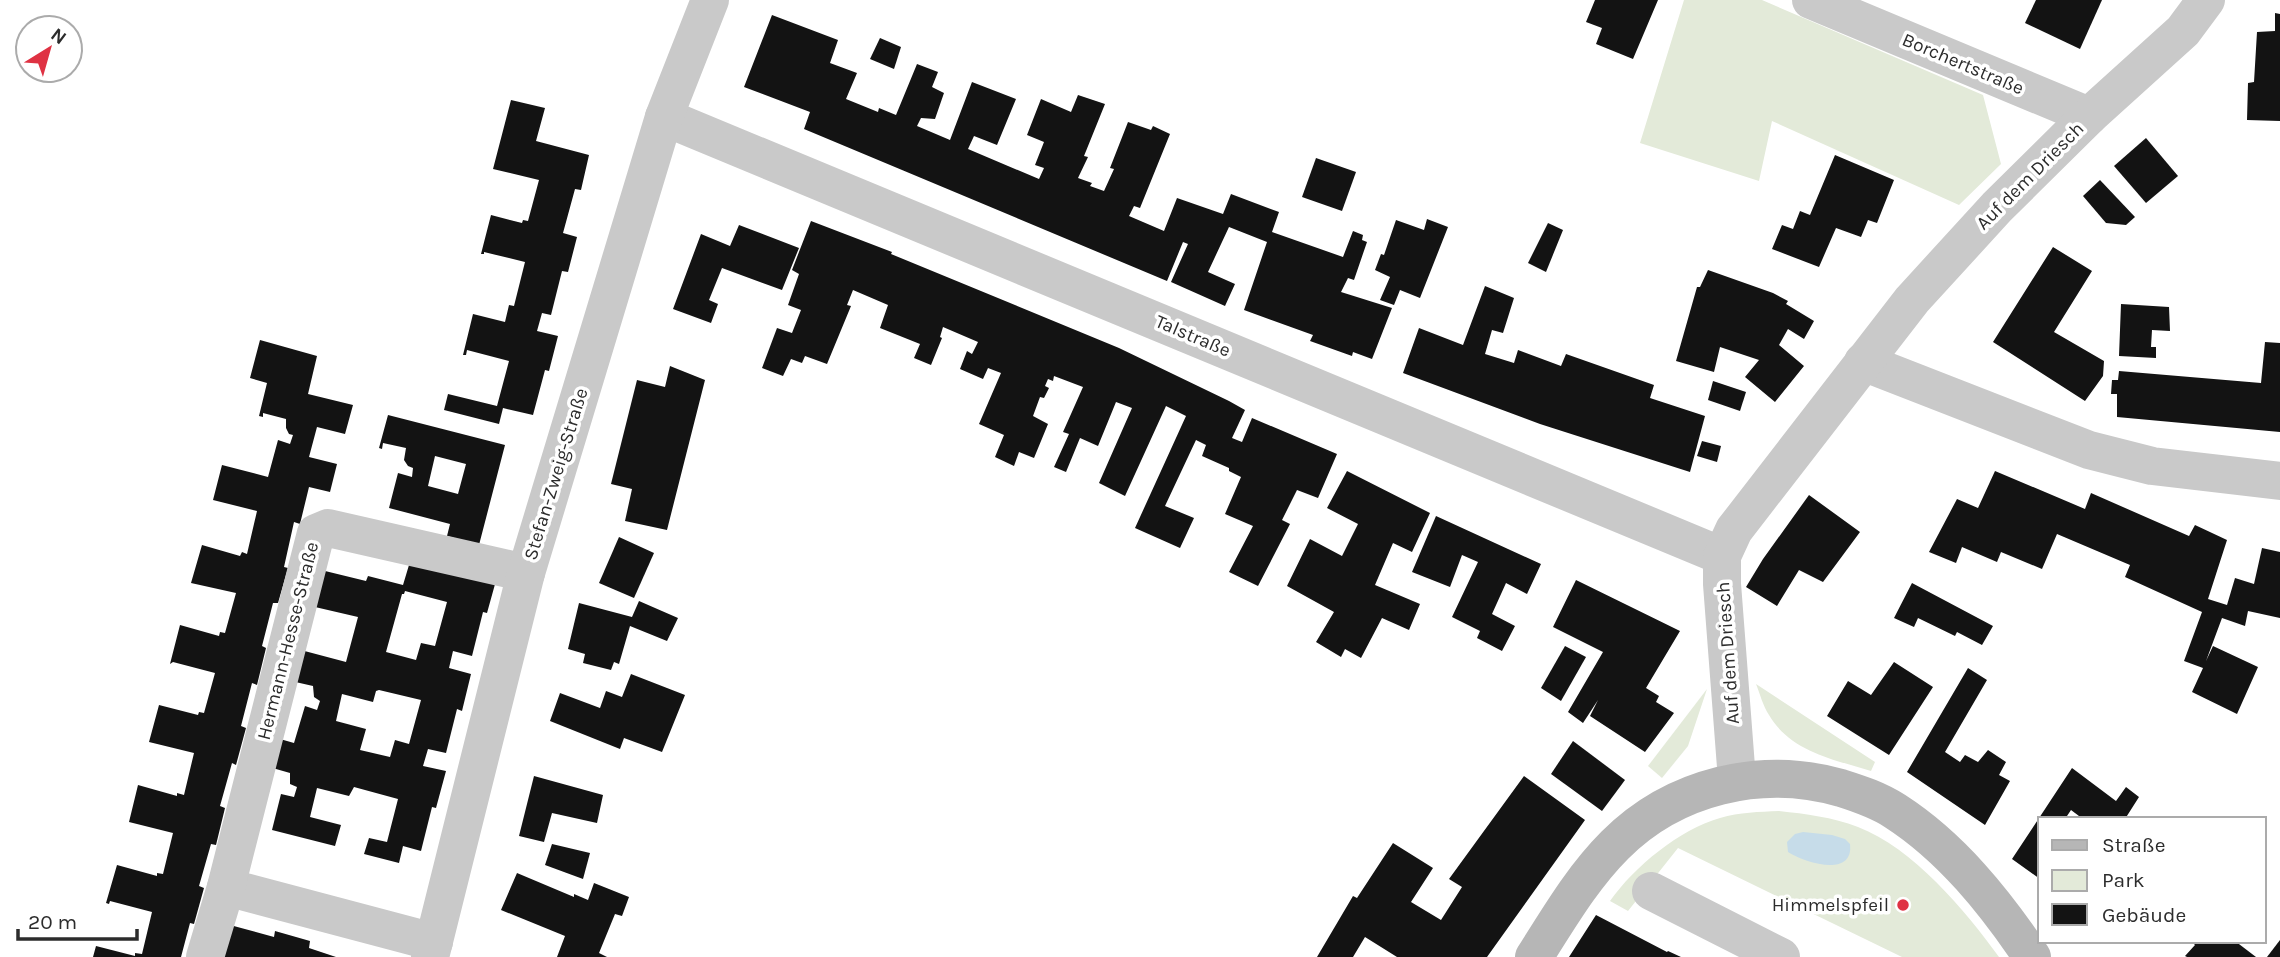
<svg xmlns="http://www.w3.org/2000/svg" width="2280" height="957" viewBox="0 0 2280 957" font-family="Karla,sans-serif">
<rect width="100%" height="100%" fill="#fff"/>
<g fill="#e3ead9">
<path d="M 1684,0 L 1762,0 L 1983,95 L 2001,164 L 1959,205 L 1772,121 L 1759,181 L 1640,143 Z"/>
<path d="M 1756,684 L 1875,762 L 1871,771 C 1833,759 1791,752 1769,715 C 1763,706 1760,694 1756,684 Z"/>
<path d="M 1707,689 L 1688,746 L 1662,778 L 1648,766 Z"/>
<path d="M 1779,811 C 1806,814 1832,817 1858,827 C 1913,848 1965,910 1999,957 L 1902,957 L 1678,848 L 1628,911 L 1610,901 C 1635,866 1679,830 1720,818 C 1740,812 1759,812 1779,811 Z"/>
</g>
<path fill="#c6dce9" d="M 1803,832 L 1832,835 L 1845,839 L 1850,844 C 1854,878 1805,863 1788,852 L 1787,842 L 1795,834 Z"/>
<g fill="#131313" fill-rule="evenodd">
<path d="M 1595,0 L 1658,0 L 1633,59 L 1596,44 L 1602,28 L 1586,22 Z"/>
<path d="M 2036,0 L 2102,0 L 2080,49 L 2025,23 Z"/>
<path d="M 2275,13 L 2280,14 L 2280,121 L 2247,120 L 2248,83 L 2254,82 L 2257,32 L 2275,31 Z"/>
<path d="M 772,15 L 838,40 L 830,63 L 857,73 L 846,99 L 878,112 L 879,108 L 896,115 L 917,64 L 938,72 L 932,87 L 944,93 L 935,119 L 921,118 L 917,126 L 950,140 L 972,82 L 1016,99 L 997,145 L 974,136 L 968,149 L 1039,179 L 1044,168 L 1035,165 L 1044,142 L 1027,135 L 1041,99 L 1071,112 L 1078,95 L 1105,104 L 1084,156 L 1088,157 L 1078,178 L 1092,183 L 1090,186 L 1104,191 L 1114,169 L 1110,168 L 1128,122 L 1151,130 L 1153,126 L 1170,134 L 1140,208 L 1134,206 L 1129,216 L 1164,231 L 1177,198 L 1223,214 L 1231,194 L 1279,212 L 1272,232 L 1343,257 L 1353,231 L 1363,235 L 1362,240 L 1367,242 L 1354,280 L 1348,278 L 1341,292 L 1392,308 L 1372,359 L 1353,352 L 1352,356 L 1310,341 L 1313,335 L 1244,310 L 1267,242 L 1229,227 L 1208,272 L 1235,284 L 1225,306 L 1171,282 L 1188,244 L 1183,242 L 1167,281 L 804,129 L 810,112 L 744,87 Z"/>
<path d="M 880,38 L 901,47 L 894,69 L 870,59 Z"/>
<path d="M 511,100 L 545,108 L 536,141 L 589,155 L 581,190 L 575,189 L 563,233 L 577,237 L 568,272 L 562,271 L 551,315 L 542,313 L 537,331 L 558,336 L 549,371 L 545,370 L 533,415 L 503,408 L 499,424 L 444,410 L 448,394 L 497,406 L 509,361 L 467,350 L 466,355 L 463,355 L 473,314 L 505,322 L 509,305 L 514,306 L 525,262 L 484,252 L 484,254 L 481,254 L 491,215 L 522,223 L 523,220 L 528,221 L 539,180 L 493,169 Z"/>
<path d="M 2146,138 L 2178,176 L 2146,203 L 2114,166 Z"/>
<path d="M 1835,155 L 1894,180 L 1877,223 L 1868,220 L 1861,237 L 1836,228 L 1819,267 L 1772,249 L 1782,225 L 1793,229 L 1800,211 L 1810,215 Z"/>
<path d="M 1316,158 L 1356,172 L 1342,211 L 1302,197 Z"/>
<path d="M 2100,180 L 2135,217 L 2126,225 L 2106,223 L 2083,196 Z"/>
<path d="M 1427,219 L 1448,227 L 1420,298 L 1400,290 L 1394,305 L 1380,300 L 1390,277 L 1375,270 L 1381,254 L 1384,255 L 1396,220 L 1424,230 Z"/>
<path d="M 811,221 L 892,252 L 891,254 L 1119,348 L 1229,401 L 1245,410 L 1232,438 L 1242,442 L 1252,418 L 1337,454 L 1318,498 L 1297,490 L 1282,520 L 1290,524 L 1258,586 L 1229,572 L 1253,526 L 1225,514 L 1241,477 L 1229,471 L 1229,468 L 1202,456 L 1206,445 L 1196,440 L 1165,506 L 1194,518 L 1180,548 L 1135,528 L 1186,416 L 1166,406 L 1125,496 L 1099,483 L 1132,408 L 1116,402 L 1098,446 L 1080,438 L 1066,472 L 1054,467 L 1069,434 L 1063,432 L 1083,387 L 1054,376 L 1053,381 L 1048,379 L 1045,386 L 1049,388 L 1044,398 L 1040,397 L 1033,416 L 1048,424 L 1034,458 L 1019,452 L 1014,466 L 995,457 L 1004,435 L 979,424 L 1001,373 L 988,368 L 983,379 L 960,369 L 967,351 L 972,354 L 978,342 L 943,327 L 940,337 L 942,338 L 931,365 L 914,358 L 920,344 L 880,328 L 888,305 L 853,290 L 847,305 L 851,306 L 827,364 L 805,356 L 802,363 L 791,359 L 783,376 L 762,368 L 777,328 L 792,333 L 801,310 L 788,305 L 799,274 L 792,270 Z"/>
<path d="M 1548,223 L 1563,230 L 1546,272 L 1528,263 Z"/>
<path d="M 739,225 L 799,248 L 782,290 L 722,268 L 709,300 L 718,304 L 711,323 L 673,309 L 701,234 L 730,246 Z"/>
<path d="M 2053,247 L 2092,271 L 2054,332 L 2104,361 L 2103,376 L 2085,401 L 1993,342 Z"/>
<path d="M 1708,270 L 1773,293 L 1788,301 L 1786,304 L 1814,321 L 1804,339 L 1788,329 L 1779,345 L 1804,366 L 1775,402 L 1745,377 L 1759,360 L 1720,347 L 1714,372 L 1676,361 L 1697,287 L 1700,287 Z"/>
<path d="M 1485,286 L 1514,298 L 1503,333 L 1492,330 L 1485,354 L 1514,363 L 1518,350 L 1561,366 L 1566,354 L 1654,385 L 1650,398 L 1705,416 L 1690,472 L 1540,424 L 1403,373 L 1419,328 L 1463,345 Z"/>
<path d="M 2121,304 L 2169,307 L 2170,331 L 2152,330 L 2151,347 L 2156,347 L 2156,358 L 2119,356 Z"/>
<path d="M 260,340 L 317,356 L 308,394 L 353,405 L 345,434 L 317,427 L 309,457 L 337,464 L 330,492 L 309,487 L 300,524 L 294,522 L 284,567 L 288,568 L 278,603 L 273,603 L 262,646 L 266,648 L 257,685 L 252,683 L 241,726 L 246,728 L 236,765 L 232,763 L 220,806 L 225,808 L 216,845 L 211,844 L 199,886 L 204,888 L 194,924 L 190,923 L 181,957 L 93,957 L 96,946 L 135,956 L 135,953 L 142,954 L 152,912 L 110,901 L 109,904 L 106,903 L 117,865 L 157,876 L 157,873 L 163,874 L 173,833 L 129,822 L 138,785 L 177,796 L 177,793 L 184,795 L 194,753 L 149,742 L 159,705 L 198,715 L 199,712 L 204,713 L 215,673 L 173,662 L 170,664 L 180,625 L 219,636 L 220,632 L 225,633 L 236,593 L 191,583 L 202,545 L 240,556 L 242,552 L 247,554 L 257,511 L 213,500 L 222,465 L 268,477 L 278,440 L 290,444 L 293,435 L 289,434 L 286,428 L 286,419 L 263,413 L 263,417 L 259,416 L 267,383 L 250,378 Z"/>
<path d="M 2265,342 L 2280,343 L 2280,432 L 2117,417 L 2117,394 L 2111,394 L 2112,380 L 2118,380 L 2119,371 L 2261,383 Z"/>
<path d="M 670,366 L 705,380 L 667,530 L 625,521 L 632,489 L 611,484 L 637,380 L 665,387 Z"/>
<path d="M 1713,381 L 1746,392 L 1740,411 L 1708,400 Z"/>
<path d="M 388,415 L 505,445 L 479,545 L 447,536 L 450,524 L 389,508 L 398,473 L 412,477 L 413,468 L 408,466 L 404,460 L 406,448 L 383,443 L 382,449 L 379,448 ZM 435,456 L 466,464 L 458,494 L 428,486 Z"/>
<path d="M 1702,441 L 1721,446 L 1717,462 L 1697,456 Z"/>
<path d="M 1347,471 L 1430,513 L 1412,552 L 1393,543 L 1375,585 L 1420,604 L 1409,630 L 1382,618 L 1361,658 L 1345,649 L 1341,657 L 1316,642 L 1334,612 L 1287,586 L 1310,539 L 1342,556 L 1358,524 L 1327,508 Z"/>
<path d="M 1995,471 L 2085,509 L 2091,493 L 2189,536 L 2195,525 L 2227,540 L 2208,599 L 2227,605 L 2235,578 L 2254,584 L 2262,548 L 2280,552 L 2280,618 L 2248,611 L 2245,626 L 2222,618 L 2206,661 L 2213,646 L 2258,667 L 2237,714 L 2192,692 L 2203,668 L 2184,661 L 2202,612 L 2125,577 L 2130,565 L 2057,534 L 2042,569 L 2001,552 L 1997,562 L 1962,547 L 1956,563 L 1929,552 L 1957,499 L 1978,508 Z"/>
<path d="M 1809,495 L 1860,532 L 1823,582 L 1799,570 L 1777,606 L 1746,587 L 1763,559 Z"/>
<path d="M 1436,516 L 1541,564 L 1527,594 L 1506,583 L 1492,614 L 1515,626 L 1502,651 L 1477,638 L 1480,631 L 1452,617 L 1478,562 L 1462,555 L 1450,587 L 1412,572 Z"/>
<path d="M 619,537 L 654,553 L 634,598 L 599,583 Z"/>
<path d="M 412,555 L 497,577 L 487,613 L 483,612 L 472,656 L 453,651 L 449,668 L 471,674 L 462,711 L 457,709 L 446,753 L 428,749 L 423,766 L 446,771 L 436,808 L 432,807 L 421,851 L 403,846 L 399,863 L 364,854 L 369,838 L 387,842 L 398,799 L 354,787 L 349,796 L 317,788 L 310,817 L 341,825 L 335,846 L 272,830 L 281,794 L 294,797 L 297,787 L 290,784 L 290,773 L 269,767 L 273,737 L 294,743 L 305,706 L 317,710 L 320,701 L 314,697 L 313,686 L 291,681 L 297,649 L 346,662 L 358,617 L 315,607 L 321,570 L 366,581 L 368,576 L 403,585 ZM 405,591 L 447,602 L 435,646 L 421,643 L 416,660 L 386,652 L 402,594 L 404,594 ZM 379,690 L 421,700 L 409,744 L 395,740 L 390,757 L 360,750 L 366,729 L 336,721 L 342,694 L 373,702 L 376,691 Z"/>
<path d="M 1576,580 L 1680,631 L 1646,688 L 1659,696 L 1656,702 L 1674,713 L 1645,752 L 1590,716 L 1598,700 L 1583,723 L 1568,712 L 1603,652 L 1553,627 Z"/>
<path d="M 1912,583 L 1993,626 L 1982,645 L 1957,632 L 1955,636 L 1918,618 L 1914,627 L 1894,618 Z"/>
<path d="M 639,601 L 678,618 L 667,641 L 630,626 L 619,664 L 614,662 L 611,670 L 583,663 L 585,654 L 568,649 L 579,603 L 632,617 Z"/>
<path d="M 1565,646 L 1586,657 L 1561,701 L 1541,688 Z"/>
<path d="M 1894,662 L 1933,687 L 1889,755 L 1827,716 L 1848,681 L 1871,695 Z"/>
<path d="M 1968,668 L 1987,680 L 1945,752 L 1960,762 L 1965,755 L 1978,762 L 1988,750 L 2006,762 L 1999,775 L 2010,781 L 1985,825 L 1907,772 Z"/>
<path d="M 631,674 L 685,695 L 662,752 L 624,738 L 620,749 L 550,721 L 560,693 L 600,708 L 606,691 L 622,697 Z"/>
<path d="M 1573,741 L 1625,780 L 1602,811 L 1551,774 Z"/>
<path d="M 2072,768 L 2116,801 L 2126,787 L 2139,797 L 2125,819 L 2083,819 L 2071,810 L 2065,819 L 2040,819 L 2040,879 L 2012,859 Z"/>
<path d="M 534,776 L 603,795 L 597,823 L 552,813 L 544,842 L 519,836 Z"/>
<path d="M 1524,776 L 1585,820 L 1487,957 L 1397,957 L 1365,937 L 1353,957 L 1317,957 L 1353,896 L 1357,898 L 1393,843 L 1433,868 L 1411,902 L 1441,920 L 1462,887 L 1449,879 Z"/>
<path d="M 552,844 L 590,853 L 583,879 L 545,865 Z"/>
<path d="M 517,873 L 574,897 L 574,894 L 588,900 L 594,883 L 629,897 L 622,916 L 615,914 L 599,953 L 607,957 L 557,957 L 565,936 L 501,910 Z"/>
<path d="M 1596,915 L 1667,952 L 1668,951 L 1681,957 L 1569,957 Z"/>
<path d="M 230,925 L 274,937 L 275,931 L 310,941 L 309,948 L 336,957 L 221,957 Z"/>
<path d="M 2280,940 L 2280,957 L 2267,957 Z"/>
<path d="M 2191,941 L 2235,941 L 2256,957 L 2187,957 L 2185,956 L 2195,945 Z"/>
</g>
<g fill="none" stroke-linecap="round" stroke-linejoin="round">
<g stroke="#c9c9c9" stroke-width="38">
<path d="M 1811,0 L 2089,116"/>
<path d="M 664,117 L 1722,556"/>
<path d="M 1863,362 L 2089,450 L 2152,466 L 2280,481"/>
<path d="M 1737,780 L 1722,584 L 1722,556 L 1734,530 L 1912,300 L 1997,207 L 2089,116 L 2183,31 L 2206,0"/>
<path d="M 226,887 L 434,942"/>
<path d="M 1651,891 L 1781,957"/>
<path d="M 205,957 L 226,887 L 316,533 L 328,528 L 526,573"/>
<path d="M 430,957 L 526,573 L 664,117 L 710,0"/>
</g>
<path stroke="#b6b6b6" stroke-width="38" d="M 1534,957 C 1559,918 1582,878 1615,845 C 1674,786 1761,765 1841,788 C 1860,794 1878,800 1895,811 C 1951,847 1995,902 2032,957"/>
</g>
<circle fill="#df3243" stroke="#fff" stroke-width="2.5" cx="1903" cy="905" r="7"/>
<g text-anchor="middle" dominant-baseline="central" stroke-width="7" stroke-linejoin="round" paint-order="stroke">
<g font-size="19" fill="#2c2c2c" stroke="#fff">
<text transform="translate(1963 64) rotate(23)">Borchertstraße</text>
<text transform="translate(2030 176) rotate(-45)">Auf dem Driesch</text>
<text transform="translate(1193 336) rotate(23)">Talstraße</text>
<text transform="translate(556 474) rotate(-73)">Stefan-Zweig-Straße</text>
<text transform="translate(288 641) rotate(-76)">Hermann-Hesse-Straße</text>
<text transform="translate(1728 653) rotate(-94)">Auf dem Driesch</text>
</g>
<g font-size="19" fill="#2c2c2c" stroke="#fff" text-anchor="end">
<text x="1889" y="905">Himmelspfeil</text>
</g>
</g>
<rect x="2038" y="817" width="228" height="126" fill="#ffffff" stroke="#ababab" stroke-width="2"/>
<rect x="2052" y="840" width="35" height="10" fill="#b6b6b6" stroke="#ababab" stroke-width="2"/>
<text x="2102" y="852" font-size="21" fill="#2c2c2c">Straße</text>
<rect x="2052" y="870" width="35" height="21" fill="#e3ead9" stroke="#ababab" stroke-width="2"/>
<text x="2102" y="887" font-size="21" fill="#2c2c2c">Park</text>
<rect x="2052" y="904" width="35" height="21" fill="#131313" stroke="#ababab" stroke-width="2"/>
<text x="2102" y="922" font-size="21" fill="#2c2c2c">Gebäude</text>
<g transform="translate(49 49) rotate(37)"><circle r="33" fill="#ffffff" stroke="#ababab" stroke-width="2"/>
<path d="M0-5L12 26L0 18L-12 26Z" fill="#df3243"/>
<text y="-10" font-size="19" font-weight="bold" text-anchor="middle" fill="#2c2c2c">N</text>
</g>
<path d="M18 929v10h119v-10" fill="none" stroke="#2c2c2c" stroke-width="3.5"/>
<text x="28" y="929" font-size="21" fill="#2c2c2c" stroke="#ffffff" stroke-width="5" paint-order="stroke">20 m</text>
</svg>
